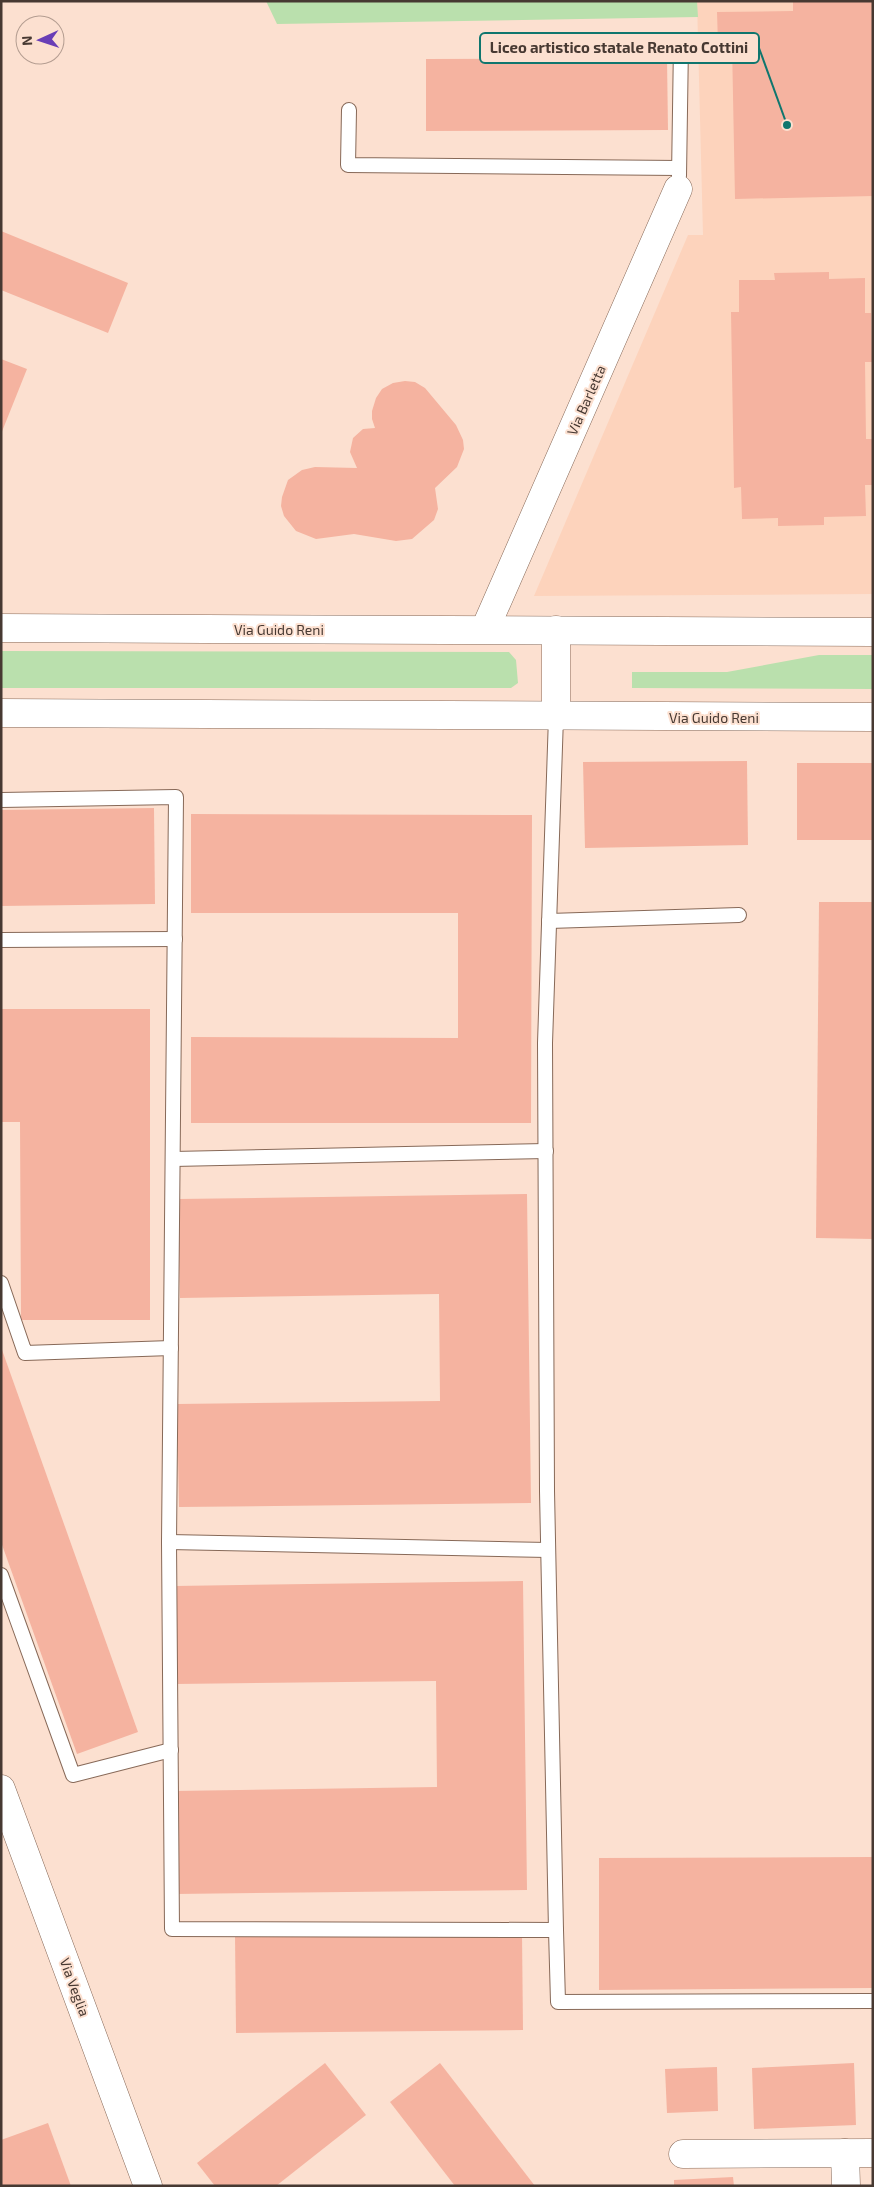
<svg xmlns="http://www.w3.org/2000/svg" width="874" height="2187" viewBox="0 0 874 2187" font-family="'Exo 2',sans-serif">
<rect width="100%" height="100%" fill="#fce0d0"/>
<path fill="#fdd3bc" d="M 697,1 L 873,1 L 873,594 L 534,596 L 688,235 L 703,235 Z"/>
<g fill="#bae0ad">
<path d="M 266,1 L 697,1 L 698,17 L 277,24 Z"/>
<path d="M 1,651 L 509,652 L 516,660 L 518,683 L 511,688 L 1,688 Z"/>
<path d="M 819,655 L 873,655 L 873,689 L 632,688 L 632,672 L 727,672 Z"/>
</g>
<g fill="#f5b3a0">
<path d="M 793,1 L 873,1 L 873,196 L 735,199 L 732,44 L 718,44 L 717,12 L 793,11 Z"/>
<path d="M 667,58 L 668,130 L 426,131 L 426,59 Z"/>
<path d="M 1,231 L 128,283 L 108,333 L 1,290 Z"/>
<path d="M 829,272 L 829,279 L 865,278 L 865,313 L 871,313 L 872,362 L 865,362 L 866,439 L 872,439 L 873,485 L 865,485 L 866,516 L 824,517 L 824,525 L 778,526 L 778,518 L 742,519 L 741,487 L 734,488 L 731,312 L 739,312 L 739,280 L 775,280 L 774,273 Z"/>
<path d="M 1,359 L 27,369 L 1,434 Z"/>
<path d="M 405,381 L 415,382 L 425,388 L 456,425 L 463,440 L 464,449 L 457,467 L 435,488 L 438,509 L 434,520 L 412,539 L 396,541 L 354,534 L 316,539 L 296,531 L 284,516 L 281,506 L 282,497 L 288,480 L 302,470 L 315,467 L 357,468 L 350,452 L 353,438 L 363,429 L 375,428 L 372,419 L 372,411 L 376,398 L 382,389 L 393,383 Z"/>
<path d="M 747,761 L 748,845 L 585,848 L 583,762 Z"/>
<rect x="797" y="763" width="76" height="77"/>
<path d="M 154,808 L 155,904 L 1,906 L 1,810 Z"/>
<path d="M 191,814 L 532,815 L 531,1123 L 191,1123 L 191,1037 L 458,1038 L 458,913 L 191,913 Z"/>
<path d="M 819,902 L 873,902 L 873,1239 L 816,1238 Z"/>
<path d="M 1,1009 L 150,1009 L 150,1320 L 21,1320 L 20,1122 L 1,1122 Z"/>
<path d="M 527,1194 L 531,1503 L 179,1507 L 177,1404 L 440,1401 L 439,1294 L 180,1298 L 178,1199 Z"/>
<path d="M 1,1347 L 138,1732 L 77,1754 L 1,1542 Z"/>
<path d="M 523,1581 L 527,1890 L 175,1894 L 174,1791 L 437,1787 L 436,1681 L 176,1684 L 175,1586 Z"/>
<path d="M 873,1857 L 873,1988 L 599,1990 L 599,1858 Z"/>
<path d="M 522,1932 L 523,2030 L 236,2033 L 235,1935 Z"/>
<path d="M 325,2063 L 366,2115 L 276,2186 L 215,2186 L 197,2163 Z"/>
<path d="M 440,2063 L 535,2186 L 455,2186 L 390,2102 Z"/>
<path d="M 854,2063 L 856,2125 L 754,2129 L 752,2068 Z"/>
<path d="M 717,2067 L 718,2111 L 667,2113 L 665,2069 Z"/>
<path d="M 48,2123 L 71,2186 L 1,2186 L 1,2140 Z"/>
<path d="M 733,2177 L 734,2186 L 674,2186 L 674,2180 Z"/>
</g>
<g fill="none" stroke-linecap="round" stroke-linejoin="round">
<g stroke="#876958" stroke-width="16">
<g id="service">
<path d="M 505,41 L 681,44 L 679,176"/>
<path d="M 349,110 L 348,165 L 679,168"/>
<path d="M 1,800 L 176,797 L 169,1542 L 172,1929 L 556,1930 L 547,1491 L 545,1043 L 556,717"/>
<path d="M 549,921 L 739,915"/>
<path d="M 1,940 L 175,939"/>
<path d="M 173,1159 L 546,1151"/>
<path d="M 1,1283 L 25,1353 L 171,1348"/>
<path d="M 169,1542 L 548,1550"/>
<path d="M 1,1575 L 73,1775 L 171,1750"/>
<path d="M 556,1930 L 558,2002 L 873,2001"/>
</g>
</g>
<g stroke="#876958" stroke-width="29">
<g id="minor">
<path d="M 485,629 L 678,189"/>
<path d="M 556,717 L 556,630"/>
<path d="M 1,1789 L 148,2186"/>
<path d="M 845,2153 L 846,2186"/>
<path d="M 683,2154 L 873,2153"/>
</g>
</g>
<g stroke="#876958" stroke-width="29">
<g id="secondary">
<path d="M 1,628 L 873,632"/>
<path d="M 1,713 L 873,717"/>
</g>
</g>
<use href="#service" stroke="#fff" stroke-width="14"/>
<use href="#minor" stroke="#fff" stroke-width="28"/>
<use href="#secondary" stroke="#fff" stroke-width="28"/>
</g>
<g text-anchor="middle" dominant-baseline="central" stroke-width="4" stroke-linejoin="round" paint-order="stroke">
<g font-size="14" fill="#473932" stroke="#fce0d0">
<text transform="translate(586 400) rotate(-66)">Via Barletta</text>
<text x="279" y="629">Via Guido Reni</text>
<text x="714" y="717">Via Guido Reni</text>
<text transform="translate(75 1987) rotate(70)">Via Veglia</text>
</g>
</g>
<path fill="none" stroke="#0f766e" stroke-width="2" d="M787 125L759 48"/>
<circle fill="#0f766e" stroke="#fce0d0" stroke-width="2" cx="787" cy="125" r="5"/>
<rect fill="#fce0d0" stroke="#0f766e" stroke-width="2" x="480" y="33" width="279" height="30" rx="5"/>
<g font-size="15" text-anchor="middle" font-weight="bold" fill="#473932">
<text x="619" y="53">Liceo artistico statale Renato Cottini</text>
</g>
<rect width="874" height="2187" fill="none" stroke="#473932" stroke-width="5"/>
<g transform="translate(40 40) rotate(267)"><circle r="24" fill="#fce0d0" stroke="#b49d91"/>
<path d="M0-4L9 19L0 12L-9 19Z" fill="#693eb6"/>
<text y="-8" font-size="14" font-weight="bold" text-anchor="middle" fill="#473932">N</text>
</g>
</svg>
